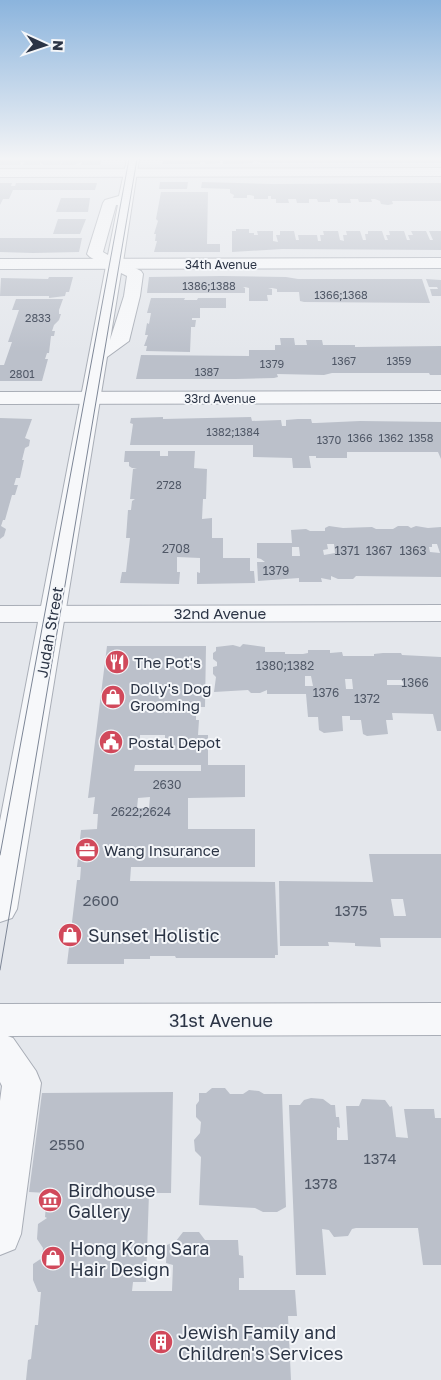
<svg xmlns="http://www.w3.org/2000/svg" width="441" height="1380" viewBox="0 0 441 1380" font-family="'Golos Text',sans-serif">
<rect width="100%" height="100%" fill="#e4e7ec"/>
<g fill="#bbc0ca" fill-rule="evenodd">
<path d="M 0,159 L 102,159 L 100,165 L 81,165 L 82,162 L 74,165 L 61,165 L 62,162 L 59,165 L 44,165 L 40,162 L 40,165 L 23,165 L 24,162 L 21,162 L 20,165 L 0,165 Z"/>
<path d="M 163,159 L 441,159 L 441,163 L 261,163 L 255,161 L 253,163 L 223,164 L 223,161 L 220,161 L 220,163 L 207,164 L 201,161 L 200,164 L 162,164 Z"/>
<path d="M 160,182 L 188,182 L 187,189 L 159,189 Z"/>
<path d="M 202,182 L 272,184 L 441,183 L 441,201 L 392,201 L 393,204 L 388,205 L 381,204 L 380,201 L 375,199 L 371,199 L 372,202 L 359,202 L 358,199 L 350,199 L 351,203 L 338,203 L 337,199 L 330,199 L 330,202 L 318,202 L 317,199 L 309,199 L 309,203 L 297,203 L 296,199 L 288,199 L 289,203 L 276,203 L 276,199 L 271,199 L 271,196 L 268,196 L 268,199 L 254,199 L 254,196 L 250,195 L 247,195 L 247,198 L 233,198 L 234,195 L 230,193 L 230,189 L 201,188 Z"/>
<path d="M 0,183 L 12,183 L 11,186 L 15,186 L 16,183 L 97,183 L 95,190 L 13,190 L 9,199 L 3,199 L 0,205 Z"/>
<path d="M 161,192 L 208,192 L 207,244 L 220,244 L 220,252 L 154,252 L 157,241 L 155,241 L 156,234 L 154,234 L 158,221 L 156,219 Z"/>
<path d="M 61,198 L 90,198 L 88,212 L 56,212 Z"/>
<path d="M 58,219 L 86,219 L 80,234 L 53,234 Z"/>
<path d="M 236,229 L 249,229 L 249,233 L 254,233 L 254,235 L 258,235 L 257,231 L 273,231 L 273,241 L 278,242 L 276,235 L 280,235 L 280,231 L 294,231 L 296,240 L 299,240 L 298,235 L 317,235 L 318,241 L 321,241 L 320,235 L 324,235 L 323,231 L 338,231 L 340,240 L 344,241 L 343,235 L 347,235 L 346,231 L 360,231 L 363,240 L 366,240 L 365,234 L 368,234 L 368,231 L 382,231 L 385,240 L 388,240 L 386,235 L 390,235 L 389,231 L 404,231 L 407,240 L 410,240 L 408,235 L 413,235 L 411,231 L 426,231 L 430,240 L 433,240 L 429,231 L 441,231 L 441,250 L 282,249 L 232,252 L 232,231 L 236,231 Z"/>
<path d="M 0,238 L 82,238 L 79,252 L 33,253 L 0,252 Z"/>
<path d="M 222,276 L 286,277 L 298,279 L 422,279 L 430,303 L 304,302 L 300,301 L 299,292 L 277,292 L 277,289 L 272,288 L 268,288 L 272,289 L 272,295 L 267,295 L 268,301 L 249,301 L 249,288 L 245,287 L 243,288 L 245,288 L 245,293 L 147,293 L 149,277 Z"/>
<path d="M 49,277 L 73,277 L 69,292 L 66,292 L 65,296 L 49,298 L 49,296 L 0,296 L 1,278 L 48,279 Z"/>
<path d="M 426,279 L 441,280 L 441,296 L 432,296 L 430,289 L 438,289 L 437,287 L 429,287 Z"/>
<path d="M 151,298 L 185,298 L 184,300 L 197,300 L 198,298 L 226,298 L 226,308 L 200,308 L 200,318 L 192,318 L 192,320 L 196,320 L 195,327 L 191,327 L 191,329 L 190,352 L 146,351 L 147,346 L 144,346 L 148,335 L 145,335 L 147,323 L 149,324 L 151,313 L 147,313 Z"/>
<path d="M 16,299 L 63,299 L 59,310 L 59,314 L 61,314 L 59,320 L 54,325 L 52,331 L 55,331 L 54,336 L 51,336 L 49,353 L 47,353 L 45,359 L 48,359 L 42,381 L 0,381 L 0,365 L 4,365 L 12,342 L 8,342 L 19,310 L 12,310 Z"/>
<path d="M 280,338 L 294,338 L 295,345 L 307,345 L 306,340 L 322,340 L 323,345 L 355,345 L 355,347 L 441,346 L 441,375 L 430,375 L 429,373 L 332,373 L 324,375 L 277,374 L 278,377 L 274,378 L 236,379 L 136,379 L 141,355 L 249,356 L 249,350 L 275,350 L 275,345 L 281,345 Z"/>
<path d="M 163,417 L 163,419 L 251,417 L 252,421 L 281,420 L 282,426 L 286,426 L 286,420 L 298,419 L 311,419 L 312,423 L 316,423 L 360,421 L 441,422 L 441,459 L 438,452 L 347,452 L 347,458 L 316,458 L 316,456 L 309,456 L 311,468 L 293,468 L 292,458 L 253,457 L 253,445 L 130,445 L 133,424 L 130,423 L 131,418 Z"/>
<path d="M 0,418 L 32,419 L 25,438 L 30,440 L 29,446 L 25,448 L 22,460 L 24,460 L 20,478 L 16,478 L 14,485 L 18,485 L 15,495 L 12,495 L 5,520 L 3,520 L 1,526 L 6,529 L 4,536 L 0,539 Z"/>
<path d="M 125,451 L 160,451 L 160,456 L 168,456 L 168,451 L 195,451 L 194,468 L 207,469 L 206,499 L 203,499 L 202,519 L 212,518 L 212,538 L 223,538 L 223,558 L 250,558 L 250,571 L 254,571 L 255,583 L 197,584 L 197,572 L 200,573 L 200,558 L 177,557 L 177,572 L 180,572 L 179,584 L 120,583 L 122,572 L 126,572 L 130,538 L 126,538 L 128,510 L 131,510 L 132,501 L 135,499 L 130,499 L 133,469 L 137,468 L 132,468 L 129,466 L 129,462 L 124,462 Z"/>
<path d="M 329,526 L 343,528 L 372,527 L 376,529 L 393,529 L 398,526 L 408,526 L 411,528 L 416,526 L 428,528 L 441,527 L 441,577 L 356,576 L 353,579 L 338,579 L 331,576 L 331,580 L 321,578 L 322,582 L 299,582 L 299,578 L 258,581 L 257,562 L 265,562 L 261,559 L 257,558 L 257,543 L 292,543 L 291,530 L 306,529 L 310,531 L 325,531 L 325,528 ZM 327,544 L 334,544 L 335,553 L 324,555 L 323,550 L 328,549 ZM 432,544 L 437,544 L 440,553 L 430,552 L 429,547 L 432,547 ZM 292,547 L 299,547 L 300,556 L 292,556 Z"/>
<path d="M 243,644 L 265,647 L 265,652 L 285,652 L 285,654 L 303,654 L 308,653 L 308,650 L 330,650 L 330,653 L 342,652 L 343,656 L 374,656 L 374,654 L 383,653 L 401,653 L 402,655 L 441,657 L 441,731 L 437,731 L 433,714 L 392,713 L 393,720 L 386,720 L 388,734 L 367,736 L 363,734 L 361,720 L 350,720 L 350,716 L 342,716 L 343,731 L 324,733 L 319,730 L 318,717 L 308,717 L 306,694 L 267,694 L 267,690 L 260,693 L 251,693 L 248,690 L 214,692 L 216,677 L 213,674 L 213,667 L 217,666 L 217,662 L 213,659 L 213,653 L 216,651 L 216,647 L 233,645 L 240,647 ZM 305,676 L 311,676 L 313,686 L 305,686 ZM 345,679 L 352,679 L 353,689 L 346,689 ZM 387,680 L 402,680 L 404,685 L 387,685 Z"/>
<path d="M 107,646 L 206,646 L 205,707 L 196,707 L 196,720 L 199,720 L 198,735 L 208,735 L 208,765 L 245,765 L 245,797 L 188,798 L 188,829 L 255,829 L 255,867 L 131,867 L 130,881 L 275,882 L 278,955 L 275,955 L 275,958 L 176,958 L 175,956 L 150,956 L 150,959 L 124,959 L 124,964 L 67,964 L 77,880 L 80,880 L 81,867 L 77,867 L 81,830 L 97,829 L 98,814 L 93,814 L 95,797 L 88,798 ZM 142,707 L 158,707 L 157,711 L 142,711 ZM 140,735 L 165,735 L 165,740 L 140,740 ZM 135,765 L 201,765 L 201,771 L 134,771 ZM 150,797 L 149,808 L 137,808 L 138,798 Z"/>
<path d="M 369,854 L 441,854 L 441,938 L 380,938 L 381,947 L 355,946 L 355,943 L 328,942 L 329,946 L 280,946 L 279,881 L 373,882 ZM 391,899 L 403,899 L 406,916 L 394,916 Z"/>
<path d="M 212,1088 L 225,1088 L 230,1094 L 243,1094 L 249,1090 L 259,1091 L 264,1094 L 282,1094 L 286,1207 L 277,1212 L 263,1212 L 255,1208 L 199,1205 L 201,1157 L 195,1151 L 194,1140 L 200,1133 L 201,1122 L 196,1117 L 196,1105 L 199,1101 L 199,1093 L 206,1093 Z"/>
<path d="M 173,1092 L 171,1193 L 149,1193 L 146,1282 L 133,1282 L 132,1291 L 172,1291 L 173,1265 L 166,1263 L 167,1245 L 176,1241 L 183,1232 L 199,1232 L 205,1240 L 238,1240 L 239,1255 L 243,1256 L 244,1278 L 239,1278 L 239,1290 L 295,1290 L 297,1316 L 288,1316 L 291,1380 L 26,1380 L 28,1360 L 31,1359 L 35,1325 L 38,1325 L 41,1292 L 38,1292 L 33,1280 L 33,1264 L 42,1258 L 43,1248 L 37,1239 L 38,1224 L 47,1218 L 45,1217 L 47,1193 L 29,1192 L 42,1093 Z"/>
<path d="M 311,1098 L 323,1099 L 331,1105 L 335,1105 L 336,1117 L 339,1117 L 340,1128 L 337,1127 L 337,1140 L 348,1140 L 346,1106 L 359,1106 L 362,1099 L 385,1100 L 390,1107 L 392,1106 L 396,1137 L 408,1138 L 404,1109 L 434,1109 L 435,1118 L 441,1118 L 441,1265 L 423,1265 L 418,1228 L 356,1228 L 352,1229 L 348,1236 L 334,1237 L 329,1230 L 322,1229 L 326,1275 L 296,1275 L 289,1105 L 300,1105 L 304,1100 Z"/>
</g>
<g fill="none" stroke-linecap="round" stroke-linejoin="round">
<g stroke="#a9aeb7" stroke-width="2">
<g id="minor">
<path d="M 441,168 L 441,176 L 0,177 L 0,169 Z"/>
<path d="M 441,258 L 441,268 L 0,269 L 0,259 Z"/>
<path d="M 441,391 L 441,403 L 0,404 L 0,392 Z"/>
<path d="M 441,605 L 441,621 L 0,622 L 0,606 Z"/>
<path d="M 441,1003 L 441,1035 L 0,1036 L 0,1004 Z"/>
</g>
</g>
<g stroke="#a9aeb7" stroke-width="2">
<g id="tertiary">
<path d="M 127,159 L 139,159 L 123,262 L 141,271 L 143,274 L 140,296 L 129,341 L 107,357 L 17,909 L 12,918 L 0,922 L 0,821 L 106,266 L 90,257 L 87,254 L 103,203 L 105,200 L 119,196 ZM 116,205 L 118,205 L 108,255 L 103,252 ZM 121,273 L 127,276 L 124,296 L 110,340 Z"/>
<path d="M 0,1033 L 13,1038 L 36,1071 L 41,1083 L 21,1234 L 15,1249 L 0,1255 L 0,1101 L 2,1086 L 0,1082 Z"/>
</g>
</g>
<use href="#minor" fill="#f7f8fa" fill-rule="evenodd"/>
<use href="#tertiary" fill="#f7f8fa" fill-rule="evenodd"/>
<g stroke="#7d8696" stroke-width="1">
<path d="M 0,855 L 129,159"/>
<path d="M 0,970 L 137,159"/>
</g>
</g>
<linearGradient id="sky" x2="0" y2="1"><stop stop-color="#8bb4dd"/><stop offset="0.45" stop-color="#f3f4f6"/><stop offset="1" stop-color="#f3f4f6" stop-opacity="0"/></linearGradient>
<rect width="441" height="352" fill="url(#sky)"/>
<defs>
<g id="restaurant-disc" transform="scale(1.25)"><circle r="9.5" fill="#d1495b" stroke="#f4f6f9"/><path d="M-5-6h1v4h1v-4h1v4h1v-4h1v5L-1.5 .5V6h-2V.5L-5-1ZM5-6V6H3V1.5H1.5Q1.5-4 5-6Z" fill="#fff"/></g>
<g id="shop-disc" transform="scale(1.25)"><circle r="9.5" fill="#d1495b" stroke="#f4f6f9"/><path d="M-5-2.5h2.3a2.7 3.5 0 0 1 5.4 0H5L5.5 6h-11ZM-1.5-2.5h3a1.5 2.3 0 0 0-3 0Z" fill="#fff"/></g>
<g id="civic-disc" transform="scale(1.25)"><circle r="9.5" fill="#d1495b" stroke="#f4f6f9"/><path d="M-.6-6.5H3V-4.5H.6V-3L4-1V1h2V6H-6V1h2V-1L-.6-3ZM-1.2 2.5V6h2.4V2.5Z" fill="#fff"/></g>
<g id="office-disc" transform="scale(1.25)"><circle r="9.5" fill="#d1495b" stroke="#f4f6f9"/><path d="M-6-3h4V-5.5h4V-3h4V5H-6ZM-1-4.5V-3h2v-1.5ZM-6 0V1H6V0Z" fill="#fff"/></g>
<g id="museum-disc" transform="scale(1.25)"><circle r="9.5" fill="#d1495b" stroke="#f4f6f9"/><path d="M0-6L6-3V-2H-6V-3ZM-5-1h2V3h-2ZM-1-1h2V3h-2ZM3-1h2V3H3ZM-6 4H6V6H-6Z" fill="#fff"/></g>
<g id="building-disc" transform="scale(1.25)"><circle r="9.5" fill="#d1495b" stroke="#f4f6f9"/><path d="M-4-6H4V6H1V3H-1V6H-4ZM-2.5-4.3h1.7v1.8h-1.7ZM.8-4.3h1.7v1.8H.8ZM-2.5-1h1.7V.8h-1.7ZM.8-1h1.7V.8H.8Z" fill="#fff"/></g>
</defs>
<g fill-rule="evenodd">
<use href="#restaurant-disc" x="117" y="662"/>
<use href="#shop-disc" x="113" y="697"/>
<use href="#civic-disc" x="111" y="742"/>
<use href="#office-disc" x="87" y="850"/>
<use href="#shop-disc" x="70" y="935"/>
<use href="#museum-disc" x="50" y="1200"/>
<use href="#shop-disc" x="53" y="1258"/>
<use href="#building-disc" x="161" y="1342"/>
</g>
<g text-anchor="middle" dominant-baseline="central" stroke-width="4" stroke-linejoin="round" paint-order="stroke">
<g font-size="11" fill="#4f5766">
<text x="209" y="285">1386;1388</text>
<text x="341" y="294">1366;1368</text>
<text x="38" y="317">2833</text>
<text x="344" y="360">1367</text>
<text x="399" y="360">1359</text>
<text x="272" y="363">1379</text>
<text x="207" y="371">1387</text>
<text x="22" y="373">2801</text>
<text x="233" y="431">1382;1384</text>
<text x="360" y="437">1366</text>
<text x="391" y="437">1362</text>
<text x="421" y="437">1358</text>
<text x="329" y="439">1370</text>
<text x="169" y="484">2728</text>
</g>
<g font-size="12" fill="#2b3445" stroke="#f4f6f9">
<text x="221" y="264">34th Avenue</text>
<text x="220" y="398">33rd Avenue</text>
</g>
<g font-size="12" fill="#4f5766">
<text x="176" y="548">2708</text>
<text x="347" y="550">1371</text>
<text x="379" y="550">1367</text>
<text x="413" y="550">1363</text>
<text x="276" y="570">1379</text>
<text x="285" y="665">1380;1382</text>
<text x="415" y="682">1366</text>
<text x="326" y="692">1376</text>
<text x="367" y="698">1372</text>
<text x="167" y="784">2630</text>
<text x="141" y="811">2622;2624</text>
</g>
<g font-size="15" fill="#2b3445" stroke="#f4f6f9">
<text x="220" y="613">32nd Avenue</text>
<text transform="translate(49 632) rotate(-80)">Judah Street</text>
</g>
<g font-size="15" fill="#2b3445" stroke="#f4f6f9" text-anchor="start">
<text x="134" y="662">The Pot's</text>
<text x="130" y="688">Dolly's Dog<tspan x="130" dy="17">Grooming</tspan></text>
<text x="128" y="742">Postal Depot</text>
<text x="104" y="850">Wang Insurance</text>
</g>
<g font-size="15" fill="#4f5766">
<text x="101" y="900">2600</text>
<text x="351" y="910">1375</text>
<text x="67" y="1144">2550</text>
<text x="380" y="1158">1374</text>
<text x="321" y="1183">1378</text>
</g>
<g font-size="18" fill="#2b3445" stroke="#f4f6f9" text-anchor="start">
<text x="88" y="935">Sunset Holistic</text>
<text x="68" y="1190">Birdhouse<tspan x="68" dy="21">Gallery</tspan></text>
<text x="70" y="1248">Hong Kong Sara<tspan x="70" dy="21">Hair Design</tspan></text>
<text x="178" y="1332">Jewish Family and<tspan x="178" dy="21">Children's Services</tspan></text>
</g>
<g font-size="18" fill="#2b3445" stroke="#f4f6f9">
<text x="221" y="1020">31st Avenue</text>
</g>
</g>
<g transform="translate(45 45) rotate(93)" stroke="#f4f6f9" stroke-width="4" paint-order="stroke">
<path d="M0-4L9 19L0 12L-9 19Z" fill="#2b3445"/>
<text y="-8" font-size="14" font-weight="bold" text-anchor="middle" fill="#2b3445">N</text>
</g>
</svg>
